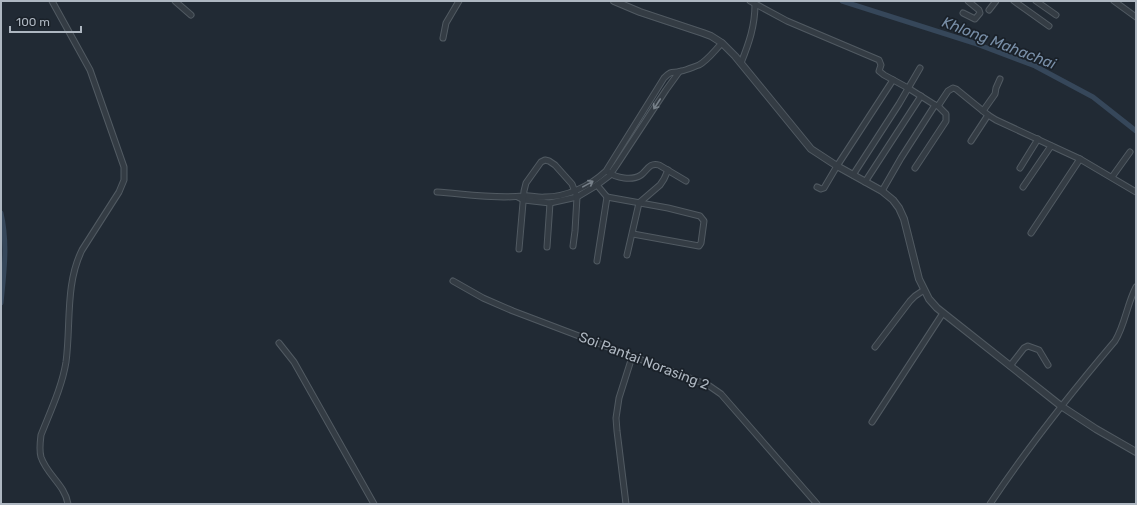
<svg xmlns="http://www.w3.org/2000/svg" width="1137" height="505" viewBox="0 0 1137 505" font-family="Rubik,sans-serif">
<rect width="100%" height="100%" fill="#212a34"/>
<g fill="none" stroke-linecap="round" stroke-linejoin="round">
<g stroke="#36475a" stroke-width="5">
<path d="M 842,1 L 974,43 L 1035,66 L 1093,97 L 1136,131"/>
<path d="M 1,213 C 8,243 4,273 1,303"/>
</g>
<g stroke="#515a62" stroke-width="7">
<g id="minor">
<path d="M 52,1 L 90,70 L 124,167 L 124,180 L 119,192 L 82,250 C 65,284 71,325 66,362 C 62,387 50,412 41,435 C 40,443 39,450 41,457 C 47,475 65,485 68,504"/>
<path d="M 175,1 L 191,15"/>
<path d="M 750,1 L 787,21 L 879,60 L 881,65 L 879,71 L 884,75 L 908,88 L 935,105 L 938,106 L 946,114 L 946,121 L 915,168"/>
<path d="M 1014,1 L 1049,26"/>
<path d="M 1036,1 L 1056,15"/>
<path d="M 1114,1 L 1136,17"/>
<path d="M 989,10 L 996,1"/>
<path d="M 963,13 L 975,19 L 980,13 L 979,10 L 968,1"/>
<path d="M 443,38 L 446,23 L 459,1"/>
<path d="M 741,63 C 749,43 755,26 755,4"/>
<path d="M 938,106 L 948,91 L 953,88 L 956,89 L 988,115 L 996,120 L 1080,159 L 1136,192"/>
<path d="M 983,111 L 995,94 L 996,88 L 1000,79"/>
<path d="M 971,141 L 988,115"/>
<path d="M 1020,168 L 1038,139"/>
<path d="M 608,172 C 616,178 632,181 641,175 C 647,171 649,162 659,165 L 686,181"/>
<path d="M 853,175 L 899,104 L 920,68"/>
<path d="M 1112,177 L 1130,152"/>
<path d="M 865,182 L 921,96"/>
<path d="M 817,187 L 821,189 L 824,188 L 837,166 L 893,80"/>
<path d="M 1023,187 L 1051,146"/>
<path d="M 882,191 L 901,158 L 935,105"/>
<path d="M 437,192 C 465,194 495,199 523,196 C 530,195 538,198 545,197 C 567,197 590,186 606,171 L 664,78 C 673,69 672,74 681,71 C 687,70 693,67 699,65 C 708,60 715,50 722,43"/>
<path d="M 518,197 L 524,200 L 550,203 L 577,197 L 597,185 L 609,176 L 616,166 L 666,90 L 679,72"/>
<path d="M 607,197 L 668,208 L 700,216 L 704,221 L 701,243 L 699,246 L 633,234"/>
<path d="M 1031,233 L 1080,159"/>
<path d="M 547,247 L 550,203"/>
<path d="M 519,249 L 524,191 L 526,183 L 541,162 L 545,160 L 549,161 L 555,165 L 572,184 L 577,197 L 575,231 L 573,246"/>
<path d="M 627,255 L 639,203 L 660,185 L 664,179 L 668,170"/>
<path d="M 597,261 L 607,197 L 597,185"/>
<path d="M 453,281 L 483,298 L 513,311 L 708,385 L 721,394 L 817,504"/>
<path d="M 279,343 L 294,362 L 374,504"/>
<path d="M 875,347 L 910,301 L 915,296 L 924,290"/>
<path d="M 1010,366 L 1024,348 L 1028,346 L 1039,350 L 1048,365"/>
<path d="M 872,422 L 943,313"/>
<path d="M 626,504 L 617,431 L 616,418 L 619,398 L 632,357"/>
<path d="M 990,504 C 1028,447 1070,394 1115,341 C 1125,325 1127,304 1136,287"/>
</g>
</g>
<g stroke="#515a62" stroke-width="8">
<path id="tertiary" d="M 614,1 L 640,12 L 703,33 L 711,36 L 722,43 L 735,56 L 811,149 L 837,166 L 882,191 L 893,200 L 899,208 L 904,219 L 919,279 L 929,299 L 937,308 L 1061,406 L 1096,429 L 1136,452"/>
</g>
<use href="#minor" stroke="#343c44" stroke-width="5"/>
<use href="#tertiary" stroke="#343c44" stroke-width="6"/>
</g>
<defs><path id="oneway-shaft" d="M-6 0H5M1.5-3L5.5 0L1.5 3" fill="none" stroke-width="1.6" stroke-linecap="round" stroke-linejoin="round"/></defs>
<g stroke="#778089">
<use href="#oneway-shaft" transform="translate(657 104) rotate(123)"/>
<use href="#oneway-shaft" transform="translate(588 184) rotate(-29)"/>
</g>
<g text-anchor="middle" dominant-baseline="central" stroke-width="3.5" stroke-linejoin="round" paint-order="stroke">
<g font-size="14" fill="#aeb7c1" stroke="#1a2129">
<text transform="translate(644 361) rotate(21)">Soi Pantai Norasing 2</text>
</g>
<g font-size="15" font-style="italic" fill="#798fa8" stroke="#1a2129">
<text transform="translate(999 43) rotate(21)">Khlong Mahachai</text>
</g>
</g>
<rect width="1137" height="505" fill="none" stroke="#aeb7c1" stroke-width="4"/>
<path d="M10 26v6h71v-6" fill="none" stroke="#aeb7c1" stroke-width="2"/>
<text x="16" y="26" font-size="12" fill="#aeb7c1" stroke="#1a2129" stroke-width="3" paint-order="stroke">100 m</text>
</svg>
